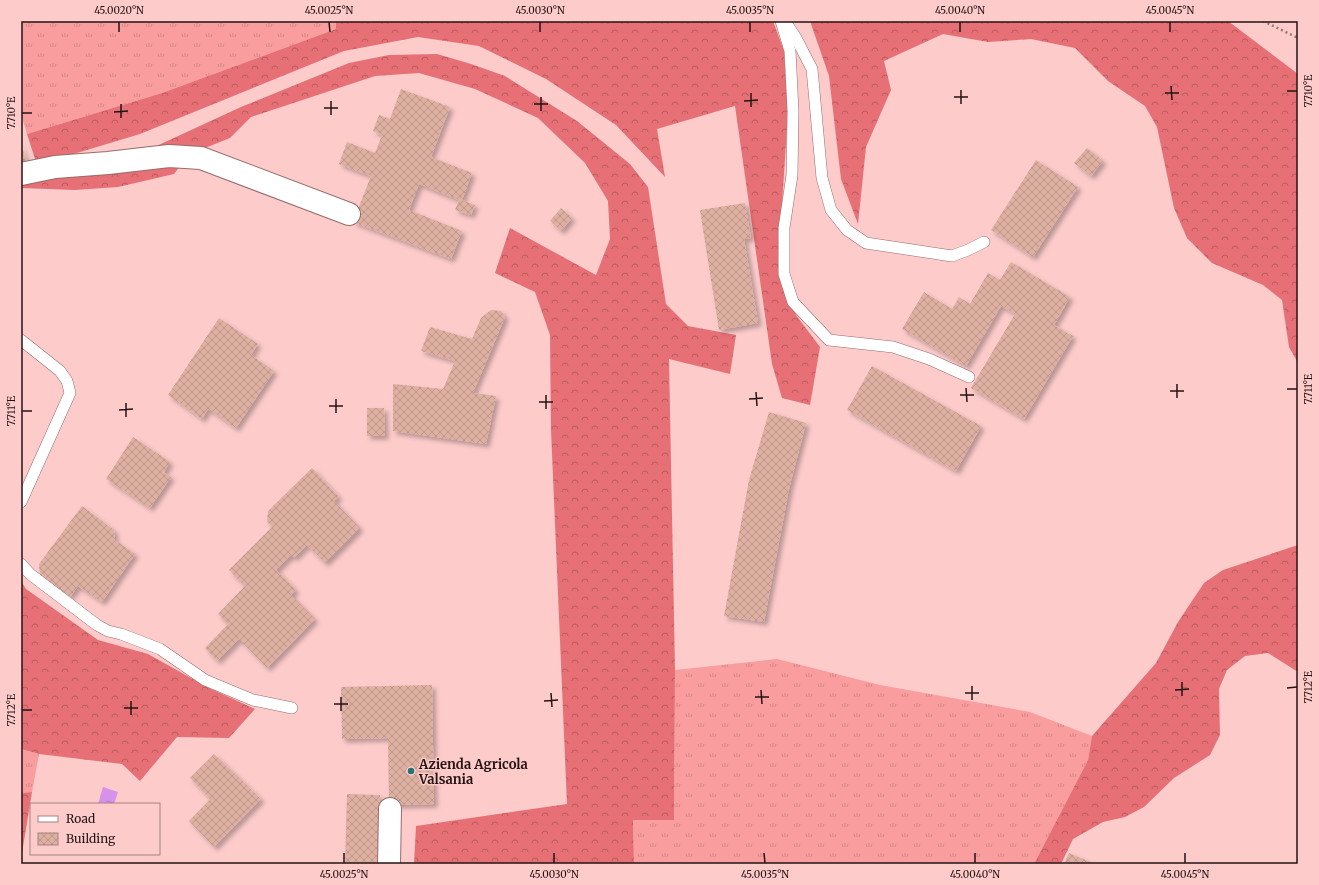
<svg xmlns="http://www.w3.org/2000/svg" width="1319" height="885" viewBox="0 0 1319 885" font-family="Merriweather,serif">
<defs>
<pattern id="grass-tufts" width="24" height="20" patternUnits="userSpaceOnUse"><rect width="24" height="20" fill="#fa9d9e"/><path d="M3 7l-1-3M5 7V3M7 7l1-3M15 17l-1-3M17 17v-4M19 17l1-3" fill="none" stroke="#d68687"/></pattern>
<pattern id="forest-crowns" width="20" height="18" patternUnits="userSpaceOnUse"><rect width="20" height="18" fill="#e67075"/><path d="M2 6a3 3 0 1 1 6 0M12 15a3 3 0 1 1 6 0" fill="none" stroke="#ba5b5f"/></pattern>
<pattern id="water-ripples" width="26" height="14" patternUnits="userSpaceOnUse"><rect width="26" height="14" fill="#d891eb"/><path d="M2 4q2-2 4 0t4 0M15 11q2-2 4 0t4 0" fill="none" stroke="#b97cc9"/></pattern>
<pattern id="building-cross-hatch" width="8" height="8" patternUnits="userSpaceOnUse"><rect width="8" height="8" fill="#ddb0a1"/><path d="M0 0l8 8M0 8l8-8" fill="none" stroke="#be968a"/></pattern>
<filter id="shadow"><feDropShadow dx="3.5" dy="3.5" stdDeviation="2" flood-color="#0004"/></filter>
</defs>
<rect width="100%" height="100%" fill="#fccbca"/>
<g fill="url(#grass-tufts)">
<path d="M 21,21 L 336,21 L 336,29 L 162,93 L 27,134 L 21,114 Z"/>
<path d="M 777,659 L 880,685 L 1030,712 L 1092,736 L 1088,760 L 1034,864 L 634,864 L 633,820 L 674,820 L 675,670 Z"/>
<path d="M 21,749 L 39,754 L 32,792 L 21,793 Z"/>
</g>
<g fill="url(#forest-crowns)">
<path d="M 336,21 L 773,21 L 784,51 L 788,112 L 778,267 L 796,315 L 820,347 L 810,405 L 782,398 L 772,364 L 735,106 L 657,129 L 665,177 L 616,125 L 546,79 L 479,46 L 418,37 L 344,51 L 140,134 L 37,165 L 27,134 L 162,93 L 336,29 Z"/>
<path d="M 810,21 L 1228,21 L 1298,74 L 1298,363 L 1289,347 L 1282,300 L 1263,285 L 1212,263 L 1187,238 L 1174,208 L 1157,127 L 1145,106 L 1108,81 L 1075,48 L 1031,39 L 988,42 L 943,34 L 884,61 L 891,90 L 866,147 L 858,224 L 841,179 L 829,76 Z"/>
<path d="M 437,54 L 471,64 L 505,76 L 577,121 L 630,164 L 648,187 L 666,304 L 688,326 L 736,335 L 730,374 L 669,359 L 675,670 L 674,820 L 633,820 L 634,864 L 414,864 L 416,826 L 567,804 L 551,430 L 550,335 L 535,292 L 495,273 L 510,228 L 596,275 L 610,239 L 608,201 L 585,163 L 538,118 L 475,89 L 419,73 L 375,76 L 251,117 L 230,138 L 200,150 L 137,155 L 241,107 L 349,63 L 389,55 Z"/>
<path d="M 183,162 L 174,174 L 118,187 L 75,190 L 21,188 L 21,180 Z"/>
<path d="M 1298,545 L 1298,672 L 1268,653 L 1245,656 L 1227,670 L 1219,689 L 1220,735 L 1210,755 L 1174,778 L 1144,807 L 1125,817 L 1103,822 L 1073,839 L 1061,864 L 1034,864 L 1088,760 L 1092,736 L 1156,663 L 1178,622 L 1204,583 L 1223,570 Z"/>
<path d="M 21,581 L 26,589 L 98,640 L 148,654 L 207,687 L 255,709 L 229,738 L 177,737 L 140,781 L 122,764 L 39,754 L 21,749 Z"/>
<path d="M 32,792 L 21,859 L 21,793 Z"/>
</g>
<path fill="url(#water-ripples)" d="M 103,787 L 118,792 L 114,804 L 98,804 Z"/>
<g fill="url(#building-cross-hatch)" filter="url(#shadow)">
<path d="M 401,89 L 450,107 L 431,157 L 472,173 L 462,200 L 475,205 L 471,215 L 455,210 L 459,200 L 419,184 L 409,210 L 462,231 L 451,259 L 353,222 L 371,176 L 339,164 L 347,142 L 375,153 L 382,135 L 373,131 L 379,115 L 390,119 Z"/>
<path d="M 21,144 L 27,163 L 21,165 Z"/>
<path d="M 1087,148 L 1103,161 L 1091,176 L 1074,163 Z"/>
<path d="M 1036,160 L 1078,187 L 1033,257 L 991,230 Z"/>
<path d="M 745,203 L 751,238 L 744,239 L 758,323 L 719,330 L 700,210 Z"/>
<path d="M 561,208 L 572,218 L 561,231 L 550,221 Z"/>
<path d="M 1011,262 L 1070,297 L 1054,325 L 1073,336 L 1024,419 L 971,388 L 1015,314 L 1001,306 L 966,366 L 902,329 L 924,292 L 952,309 L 959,297 L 970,304 L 988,273 L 1000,280 Z"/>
<path d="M 491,310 L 501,311 L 505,317 L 473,393 L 496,396 L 486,444 L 393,431 L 393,384 L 443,389 L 455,361 L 421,351 L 430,327 L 472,339 L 481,318 Z"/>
<path d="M 219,318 L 258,344 L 251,355 L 274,371 L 236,428 L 208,409 L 202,419 L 168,395 Z"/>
<path d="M 872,366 L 981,426 L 956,471 L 847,410 Z"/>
<path d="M 367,408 L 384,408 L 385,436 L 367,436 Z"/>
<path d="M 769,412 L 806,423 L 789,489 L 764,622 L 724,616 L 749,480 Z"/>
<path d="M 133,437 L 170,462 L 164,472 L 171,477 L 150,508 L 106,479 Z"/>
<path d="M 312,468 L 339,497 L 334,501 L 360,528 L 325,563 L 307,545 L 294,558 L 291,555 L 276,570 L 296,590 L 291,595 L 315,619 L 267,668 L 239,639 L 217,661 L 205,648 L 228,624 L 218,614 L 245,586 L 229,570 L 272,527 L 267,522 L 268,511 Z"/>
<path d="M 82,506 L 114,530 L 115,540 L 135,554 L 102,602 L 78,586 L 70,597 L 40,576 L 39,564 Z"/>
<path d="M 432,685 L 434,804 L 389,805 L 388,738 L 342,739 L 341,687 Z"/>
<path d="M 214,754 L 261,799 L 214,847 L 189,821 L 210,799 L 190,778 Z"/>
<path d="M 347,794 L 380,795 L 378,864 L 345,864 Z"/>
<path d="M 1069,853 L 1095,864 L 1064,864 Z"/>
</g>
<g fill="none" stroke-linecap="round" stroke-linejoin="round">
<g stroke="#976c6c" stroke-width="12">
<g id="service">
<path d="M 781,21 L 790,51 L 793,111 L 792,175 L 784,228 L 784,274 L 793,302 L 829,340 L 893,347 L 929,359 L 969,377"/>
<path d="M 785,21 L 796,38 L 812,69 L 822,178 L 831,210 L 847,230 L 866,243 L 952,256 L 968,250 L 984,242"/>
<path d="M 21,340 L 60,371 L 67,381 L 70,393 L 21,502"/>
<path d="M 21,564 L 30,574 L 97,625 L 108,631 L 121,634 L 160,649 L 205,680 L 253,700 L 292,708"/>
</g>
</g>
<g stroke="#976c6c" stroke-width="24">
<g id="minor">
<path d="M 21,174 L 55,167 L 108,163 L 169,156 L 201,158 L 349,214"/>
<path d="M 389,864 L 390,809"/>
</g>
</g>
<path stroke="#977" stroke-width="2.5" stroke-dasharray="2 3" stroke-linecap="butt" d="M 1263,21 L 1298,38"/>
<use href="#service" stroke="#fff" stroke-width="11"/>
<use href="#minor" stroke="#fff" stroke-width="22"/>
</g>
<path fill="none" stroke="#251414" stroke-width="1.5" d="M 119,22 L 119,32M 329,22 L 330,32M 540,22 L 540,32M 750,22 L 750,32M 960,22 L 960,32M 1170,22 L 1170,32M 1171,86 L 1172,100M 961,90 L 961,104M 1287,91 L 1297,91M 751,93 L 751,107M 1165,93 L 1179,93M 541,97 L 541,111M 954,97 L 968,97M 331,101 L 331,115M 744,101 L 758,100M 121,104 L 121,118M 534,104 L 548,104M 324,108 L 338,108M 114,112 L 128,111M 22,113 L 32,113M 1177,384 L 1177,398M 966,388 L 967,402M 1287,389 L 1297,389M 1170,391 L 1184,391M 756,392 L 757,406M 546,395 L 546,409M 960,395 L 974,395M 336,399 L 336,413M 749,399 L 763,398M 539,402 L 553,402M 126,403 L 126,417M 329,406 L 343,406M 119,410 L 133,409M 22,411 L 32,411M 1182,682 L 1182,696M 972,686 L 972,700M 1287,688 L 1297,687M 761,690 L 762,704M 1175,690 L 1189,689M 551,693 L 552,707M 965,693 L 979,693M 341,697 L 341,711M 755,697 L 769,697M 131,701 L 131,715M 544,701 L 558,700M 334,704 L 348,704M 124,708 L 138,708M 22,710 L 32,710M 344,853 L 344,863M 554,853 L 554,863M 764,853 L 765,863M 975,853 L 975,863M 1185,853 L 1185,863"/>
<circle fill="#287276" stroke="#fccbca" stroke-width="1.5" cx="411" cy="771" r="4"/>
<g text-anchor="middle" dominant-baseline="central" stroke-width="3" stroke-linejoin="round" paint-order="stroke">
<g font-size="13" font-weight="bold" fill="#251414" stroke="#fccbca" text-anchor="start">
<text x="419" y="764">Azienda Agricola<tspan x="419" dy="15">Valsania</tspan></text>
</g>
</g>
<rect width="1319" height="885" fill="none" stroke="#fccbca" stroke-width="44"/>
<rect x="30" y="803" width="130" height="52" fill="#fccbca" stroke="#a68281"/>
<rect x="38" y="816" width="20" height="6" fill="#ffffff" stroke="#a68281"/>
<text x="66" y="823" font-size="12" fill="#251414">Road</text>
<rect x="38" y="833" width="20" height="12" fill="url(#building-cross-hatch)" stroke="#a68281"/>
<text x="66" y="843" font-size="12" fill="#251414">Building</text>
<rect x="22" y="22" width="1275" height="841" fill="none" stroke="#251414" stroke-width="1.5"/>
<g font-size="10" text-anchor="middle" fill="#251414">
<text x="119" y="14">45.0020°N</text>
<text x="329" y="14">45.0025°N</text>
<text x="540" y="14">45.0030°N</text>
<text x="750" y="14">45.0035°N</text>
<text x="960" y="14">45.0040°N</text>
<text x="1170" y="14">45.0045°N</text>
<text transform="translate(1308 91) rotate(-90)" y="4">7.710°E</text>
<text transform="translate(11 113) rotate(-90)" y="4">7.710°E</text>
<text transform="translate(1308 389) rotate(-90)" y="4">7.711°E</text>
<text transform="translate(11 411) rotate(-90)" y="4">7.711°E</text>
<text transform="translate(1308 687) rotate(-90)" y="4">7.712°E</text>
<text transform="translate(11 710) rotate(-90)" y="4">7.712°E</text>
<text x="344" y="878">45.0025°N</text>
<text x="554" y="878">45.0030°N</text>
<text x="765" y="878">45.0035°N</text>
<text x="975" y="878">45.0040°N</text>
<text x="1185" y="878">45.0045°N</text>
</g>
</svg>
